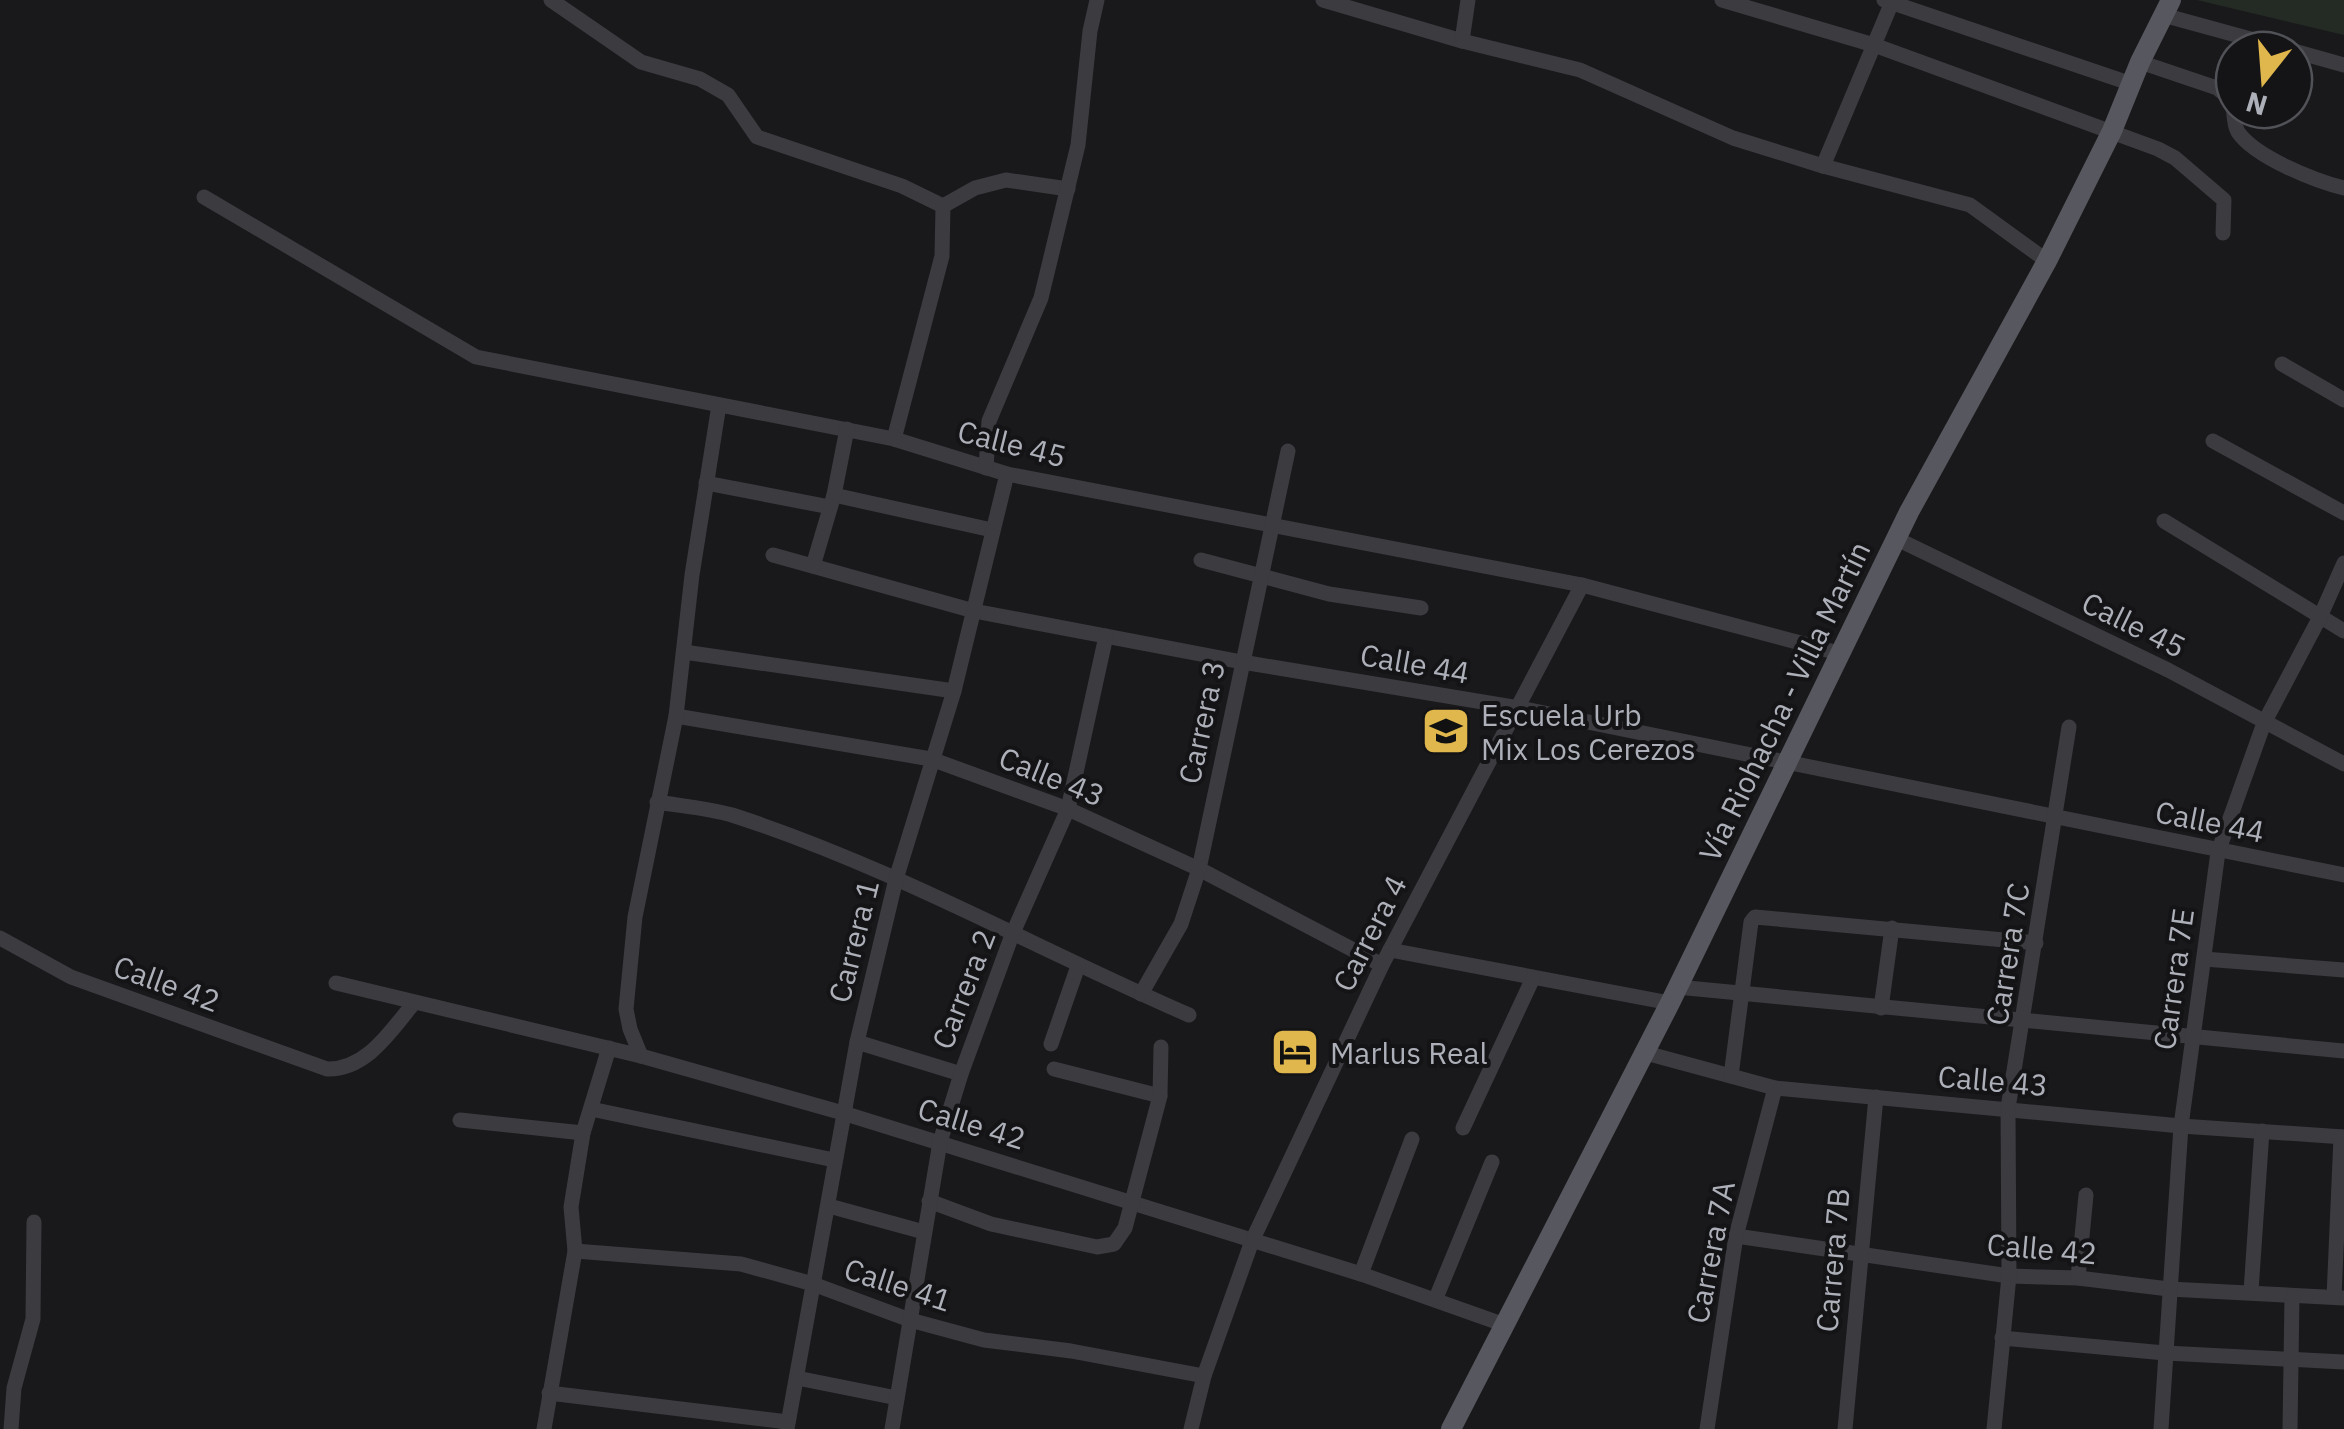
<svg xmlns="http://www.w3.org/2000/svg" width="2344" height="1429" viewBox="0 0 2344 1429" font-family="'IBM Plex Sans',sans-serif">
<rect width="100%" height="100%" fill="#19191b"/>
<path fill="#242b25" d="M 2197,0 L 2344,0 L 2344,35 Z"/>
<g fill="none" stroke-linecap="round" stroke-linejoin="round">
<g stroke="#3b3b40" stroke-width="15">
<path d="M 551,0 L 641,62 L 700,79 L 728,95 L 757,137 L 902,186 L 943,206 L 942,256 L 894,439"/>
<path d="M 1323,0 L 1462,41 L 1580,70 L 1733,138 L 1823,166 L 1970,205 L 2047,261"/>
<path d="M 1722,0 L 1874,45 L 2158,149 L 2175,158 L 2224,200 L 2223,233"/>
<path d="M 1884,0 L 2132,84"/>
<path d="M 2163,15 L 2291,50"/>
<path d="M 1462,41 L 1468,0"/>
<path d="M 2294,51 L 2344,65"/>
<path d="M 2140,62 L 2217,88 L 2233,101 C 2234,110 2233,124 2238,132 C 2255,157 2315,181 2344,188"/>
<path d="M 1823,166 L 1892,2"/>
<path d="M 204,197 L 476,357 L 894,439 L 1007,474 L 1582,585 L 1842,654"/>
<path d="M 943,206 L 975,188 L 1006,180 L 1068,189"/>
<path d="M 2282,364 L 2344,400"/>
<path d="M 2213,441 L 2344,513"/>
<path d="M 986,468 L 989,421 L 1041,298 L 1078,145 L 1090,31 L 1097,0"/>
<path d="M 706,483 L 830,507"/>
<path d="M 834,495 L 992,530"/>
<path d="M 2164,521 L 2344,631"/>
<path d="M 1897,539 L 2168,670 L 2344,764"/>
<path d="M 773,555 L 974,611 L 1242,662 L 1519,708 L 2344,875"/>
<path d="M 1201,560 L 1329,594 L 1421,608"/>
<path d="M 813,566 L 834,495 L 847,429"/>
<path d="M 684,652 L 954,691"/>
<path d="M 676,716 L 931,759 L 1068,809 L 1199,869 L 1382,965"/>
<path d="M 657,802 C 681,806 708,808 732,815 C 890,866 1037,949 1189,1015"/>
<path d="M 0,938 L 71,977 L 327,1069 C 367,1070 391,1030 414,1003"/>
<path d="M 1390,950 L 1670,1003"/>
<path d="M 2204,959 L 2344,970"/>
<path d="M 336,983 L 641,1056 L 843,1113 L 1361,1274 L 1505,1325"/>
<path d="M 1677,987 L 2344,1051"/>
<path d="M 1141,994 L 1181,924 L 1199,869 L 1288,451"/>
<path d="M 1881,1008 L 1892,928"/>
<path d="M 857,1042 L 961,1074"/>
<path d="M 1051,1044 L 1078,966"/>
<path d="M 1642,1052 L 1775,1088 L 2181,1126 L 2344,1137"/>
<path d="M 641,1056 L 630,1029 L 626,1009 L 635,917 L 676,716 L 692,575 L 719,405"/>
<path d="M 1054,1069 L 1160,1096"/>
<path d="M 1731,1076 L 1751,922 L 1755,917 L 2036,943"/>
<path d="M 591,1109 L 834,1160"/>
<path d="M 460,1120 L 583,1133"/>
<path d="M 1463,1128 L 1533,978"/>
<path d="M 929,1201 L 991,1224 L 1097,1247 L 1114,1244 L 1125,1228 L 1160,1096 L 1161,1047"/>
<path d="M 829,1206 L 924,1232"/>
<path d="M 1736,1236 L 2009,1276 L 2078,1278 L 2169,1289 L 2344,1298"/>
<path d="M 575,1251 L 741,1264 L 813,1284 L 910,1320 L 984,1340 L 1071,1351 L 1204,1376"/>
<path d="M 1361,1274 L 1412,1139"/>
<path d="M 2078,1278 L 2086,1195"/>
<path d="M 2251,1291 L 2262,1131"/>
<path d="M 2334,1297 L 2341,1137"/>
<path d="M 1436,1298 L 1492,1162"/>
<path d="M 2002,1338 L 2165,1353 L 2344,1362"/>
<path d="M 797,1378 L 897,1398"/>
<path d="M 549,1393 L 788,1422"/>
<path d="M 11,1429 L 14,1388 L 33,1319 L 34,1222"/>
<path d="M 544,1429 L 575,1251 L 571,1207 L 583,1133 L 609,1048"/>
<path d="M 787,1429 L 857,1042 L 896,879 L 954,691 L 1007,474"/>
<path d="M 892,1429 L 940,1142 L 961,1074 L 1012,935 L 1068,809 L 1106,636"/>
<path d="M 1191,1429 L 1204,1376 L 1252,1241 L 1382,965 L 1582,585"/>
<path d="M 1707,1429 L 1736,1236 L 1775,1088"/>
<path d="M 1845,1429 L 1876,1097"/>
<path d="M 1994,1429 L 2009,1276 L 2008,1108 L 2069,727"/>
<path d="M 2161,1429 L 2181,1126 L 2218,852 L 2264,723 L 2320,617 L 2344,563"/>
<path d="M 2290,1429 L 2292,1296"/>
</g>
<path stroke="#57585f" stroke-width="20" d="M 1451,1429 L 1670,1003 L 1909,512 L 2047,261 L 2112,131 L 2140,62 L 2171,0"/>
</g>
<defs>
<g id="school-square" transform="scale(2.5)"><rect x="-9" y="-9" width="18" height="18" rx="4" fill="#e0b74c" stroke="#141416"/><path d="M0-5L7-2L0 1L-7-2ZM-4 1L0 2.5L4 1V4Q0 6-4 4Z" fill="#111"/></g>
<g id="hotel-square" transform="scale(2.5)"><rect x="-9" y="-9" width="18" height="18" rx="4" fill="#e0b74c" stroke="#141416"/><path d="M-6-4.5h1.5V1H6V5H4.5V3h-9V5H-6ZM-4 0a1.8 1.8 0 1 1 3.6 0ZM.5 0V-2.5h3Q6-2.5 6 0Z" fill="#111"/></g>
</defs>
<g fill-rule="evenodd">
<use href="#school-square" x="1446" y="731"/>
<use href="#hotel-square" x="1295" y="1052"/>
</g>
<g text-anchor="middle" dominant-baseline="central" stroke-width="8" stroke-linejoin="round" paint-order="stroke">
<g font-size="30" fill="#adb0b9" stroke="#141416">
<text transform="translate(1012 443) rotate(14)">Calle 45</text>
<text transform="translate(2134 624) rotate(26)">Calle 45</text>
<text transform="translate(1415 663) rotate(10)">Calle 44</text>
<text transform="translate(1784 701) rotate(-64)">Vía Riohacha - Villa Martín</text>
<text transform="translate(1201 722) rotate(-78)">Carrera 3</text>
<text transform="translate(1052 776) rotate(22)">Calle 43</text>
<text transform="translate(2210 821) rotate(11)">Calle 44</text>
<text transform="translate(1369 933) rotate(-63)">Carrera 4</text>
<text transform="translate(853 941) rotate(-76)">Carrera 1</text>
<text transform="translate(2007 954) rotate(-81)">Carrera 7C</text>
<text transform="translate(2173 979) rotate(-82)">Carrera 7E</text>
<text transform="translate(167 983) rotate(20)">Calle 42</text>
<text transform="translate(963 989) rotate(-69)">Carrera 2</text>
<text transform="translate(1993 1080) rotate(5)">Calle 43</text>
<text transform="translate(972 1123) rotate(17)">Calle 42</text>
<text transform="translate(2042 1248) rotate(5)">Calle 42</text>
<text transform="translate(1710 1252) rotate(-79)">Carrera 7A</text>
<text transform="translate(1832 1260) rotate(-85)">Carrera 7B</text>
<text transform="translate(898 1284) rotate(18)">Calle 41</text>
</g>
<g font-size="30" fill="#adb0b9" stroke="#141416" text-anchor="start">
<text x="1481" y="714">Escuela Urb<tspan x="1481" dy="34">Mix Los Cerezos</tspan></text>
<text x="1330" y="1052">Marlus Real</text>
</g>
</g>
<g transform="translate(2264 80) rotate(197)"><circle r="48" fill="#141416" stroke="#515257" stroke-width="2.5"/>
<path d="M0-8L18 38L0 25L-18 38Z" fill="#e0b74c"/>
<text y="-15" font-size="28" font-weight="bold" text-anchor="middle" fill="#adb0b9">N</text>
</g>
</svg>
